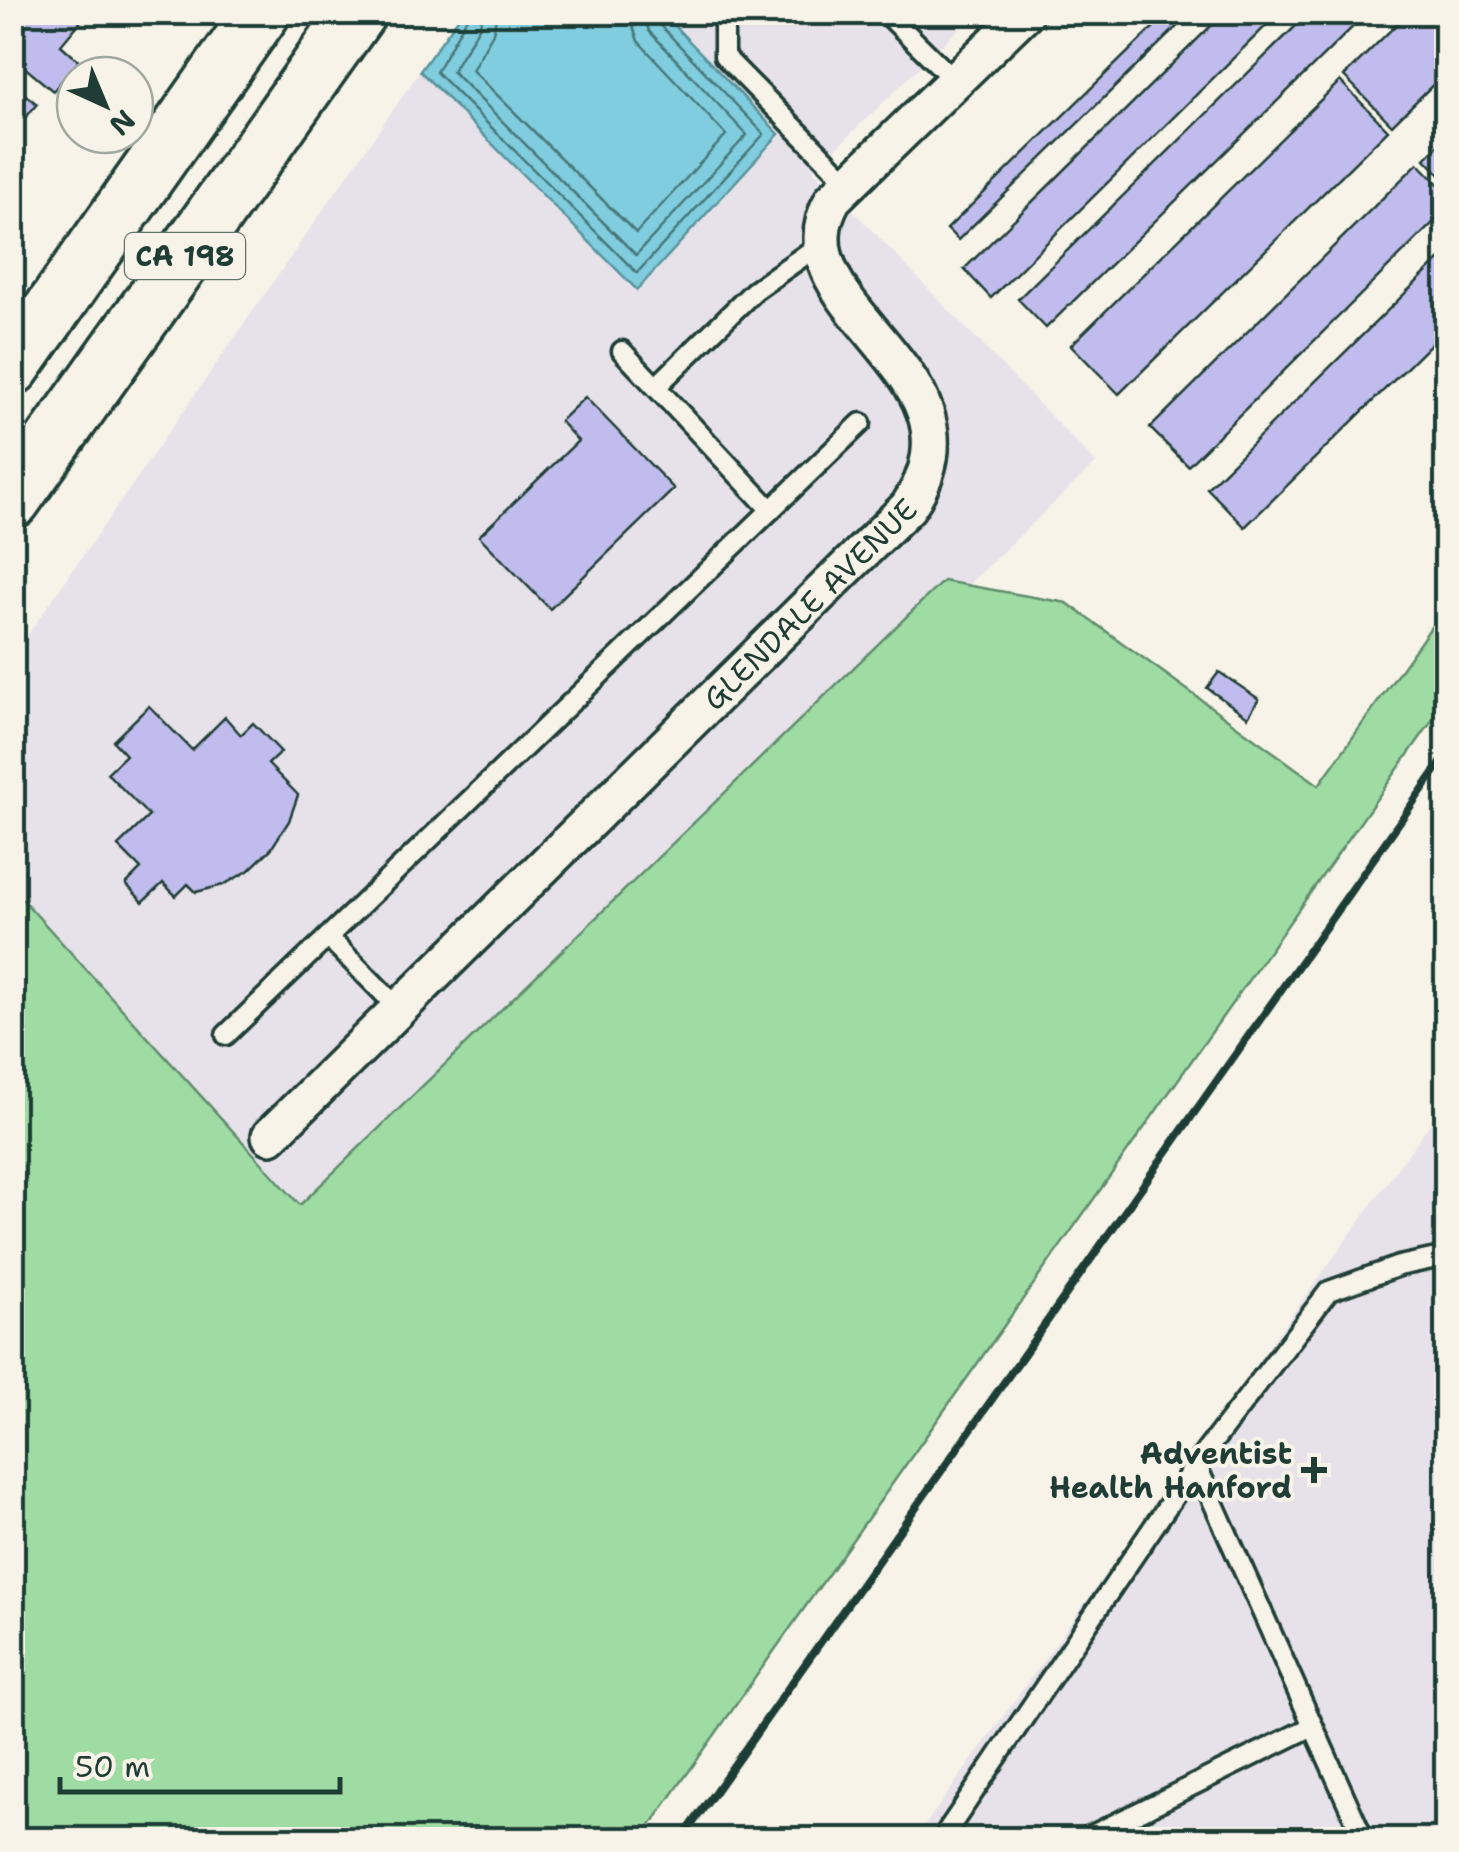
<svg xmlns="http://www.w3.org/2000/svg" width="1459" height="1852" viewBox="0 0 1459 1852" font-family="'Shantell Sans',sans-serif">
<rect width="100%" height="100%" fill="#f7f3e8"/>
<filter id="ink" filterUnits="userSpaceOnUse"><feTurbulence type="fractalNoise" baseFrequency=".01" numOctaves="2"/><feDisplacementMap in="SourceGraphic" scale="20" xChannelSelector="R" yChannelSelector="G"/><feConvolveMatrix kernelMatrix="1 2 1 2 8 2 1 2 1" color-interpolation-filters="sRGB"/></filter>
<g filter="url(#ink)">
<g fill="#e7e2ea">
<path d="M 662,13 L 975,13 L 814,170 L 1096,463 L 967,586 L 943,582 L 300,1205 L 13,889 L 13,656 L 420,71 L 637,290 L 779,134 Z"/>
<path d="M 1446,1101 L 1446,1839 L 915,1839 Z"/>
</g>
<path fill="#9fdca4" stroke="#5f8c6c" stroke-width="2.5" d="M 943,581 L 1067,603 L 1319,785 L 1446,606 L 1446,701 L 641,1839 L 13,1839 L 13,889 L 300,1205 Z"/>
<path fill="#80cddf" stroke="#59939b" stroke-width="2.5" d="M 462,13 L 662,13 L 779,134 L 637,290 L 420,71 Z"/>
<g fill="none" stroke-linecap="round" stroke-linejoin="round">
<g stroke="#467778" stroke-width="2.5">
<path d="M 470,12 L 436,72 L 637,273 L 764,134 L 658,23 L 656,12"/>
<path d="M 482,12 L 480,26 L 452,71 L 636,255 L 747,135 L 649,31 L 643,12"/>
<path d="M 497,12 L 493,33 L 472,70 L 636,233 L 726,135 L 638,41 L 628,12"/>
</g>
</g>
<g fill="#c1bcee" stroke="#1f3d34" stroke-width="2.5">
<path d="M 13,12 L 86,15 L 61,45 L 79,61 L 53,91 L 12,57 L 12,21 L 17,16 Z"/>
<path d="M 1169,12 L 1192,12 L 958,240 L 947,229 Z"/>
<path d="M 1225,12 L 1280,12 L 991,298 L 964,269 Z"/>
<path d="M 1310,12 L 1368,12 L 1046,328 L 1018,299 Z"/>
<path d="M 1409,12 L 1446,12 L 1446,72 L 1392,125 L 1344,76 Z"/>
<path d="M 1340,81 L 1388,130 L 1119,394 L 1071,345 Z"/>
<path d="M 12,84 L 37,104 L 12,134 Z"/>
<path d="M 1446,137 L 1446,181 L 1425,159 Z"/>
<path d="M 1418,163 L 1446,192 L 1446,210 L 1188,466 L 1150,428 Z"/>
<path d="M 1446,253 L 1446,329 L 1245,527 L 1207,488 Z"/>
<path d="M 585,397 L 674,489 L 550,609 L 479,536 L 578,441 L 560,421 Z"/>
<path d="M 1219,672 L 1259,699 L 1248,717 L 1207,688 Z"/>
<path d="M 149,706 L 192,750 L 225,717 L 241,735 L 253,723 L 281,752 L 268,764 L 298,795 L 289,821 L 271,849 L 248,871 L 223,885 L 196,892 L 188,884 L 176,896 L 163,883 L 143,902 L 126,884 L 141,869 L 118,846 L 149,816 L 107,773 L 126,755 L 113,741 Z"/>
</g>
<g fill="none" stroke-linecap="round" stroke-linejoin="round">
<g stroke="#1f3d34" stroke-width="25">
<g id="lane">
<path d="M 737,12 L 724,24 L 724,56 L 849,183"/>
<path d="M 885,12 L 955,81"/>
<path d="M 622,351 L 771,510"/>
<path d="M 656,387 L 754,291 L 819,245"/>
<path d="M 328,937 L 400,1010"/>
<path d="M 226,1035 L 861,423"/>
<path d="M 1196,1464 L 1364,1840"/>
<path d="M 951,1840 L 947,1831 L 1196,1464 L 1329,1291 L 1399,1266 L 1446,1256"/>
<path d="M 1082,1840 L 1313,1726"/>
</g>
</g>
<g stroke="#1f3d34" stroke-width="42">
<g id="street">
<path id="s1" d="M 270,1136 L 908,507 C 1001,371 770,310 833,199 L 1026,12"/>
</g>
</g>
<g stroke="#1f3d34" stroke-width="62">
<g id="highway">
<path d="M 12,367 L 262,12"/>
<path d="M 12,500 L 358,12"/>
</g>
</g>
<use href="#lane" stroke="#f7f3e8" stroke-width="18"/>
<use href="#street" stroke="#f7f3e8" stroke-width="35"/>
<use href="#highway" stroke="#f7f3e8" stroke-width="55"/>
<path stroke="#1f3d34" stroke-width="8" d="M 681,1840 L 1446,756"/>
</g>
</g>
<path fill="#1f3d34" stroke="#f7f3e8" stroke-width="4" d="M1309 1455h10v10h10v10h-10v10h-10v-10h-10v-10h10z"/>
<g text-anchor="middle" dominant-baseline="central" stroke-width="8" stroke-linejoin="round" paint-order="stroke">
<rect fill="#f7f3e8" stroke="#60746a" stroke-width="2.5" x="125" y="233" width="120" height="46" rx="8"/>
<g font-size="28" font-weight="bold" fill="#1f3d34">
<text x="185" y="256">CA 198</text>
</g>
<g font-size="30" fill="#1f3d34" stroke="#f7f3e8">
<text stroke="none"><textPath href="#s1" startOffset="758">GLENDALE AVENUE</textPath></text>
</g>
<g font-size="30" font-weight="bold" fill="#1f3d34" stroke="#f7f3e8" text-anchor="end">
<text x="1292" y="1453">Adventist<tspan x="1292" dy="34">Health Hanford</tspan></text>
</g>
</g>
<rect width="1459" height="1852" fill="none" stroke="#f7f3e8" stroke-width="50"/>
<rect x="25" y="25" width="1409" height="1802" fill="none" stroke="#1f3d34" stroke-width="4" filter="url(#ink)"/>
<g transform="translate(105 105) rotate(136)"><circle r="48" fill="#f7f3e8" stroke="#a1aaa0" stroke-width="2.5"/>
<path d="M0-8L18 38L0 25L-18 38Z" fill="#1f3d34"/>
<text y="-15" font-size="28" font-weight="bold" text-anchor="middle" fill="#1f3d34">N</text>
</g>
<path d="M60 1777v15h280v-15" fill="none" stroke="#1f3d34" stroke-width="5"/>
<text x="75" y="1777" font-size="30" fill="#1f3d34" stroke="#f7f3e8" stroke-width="8" paint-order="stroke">50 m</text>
</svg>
